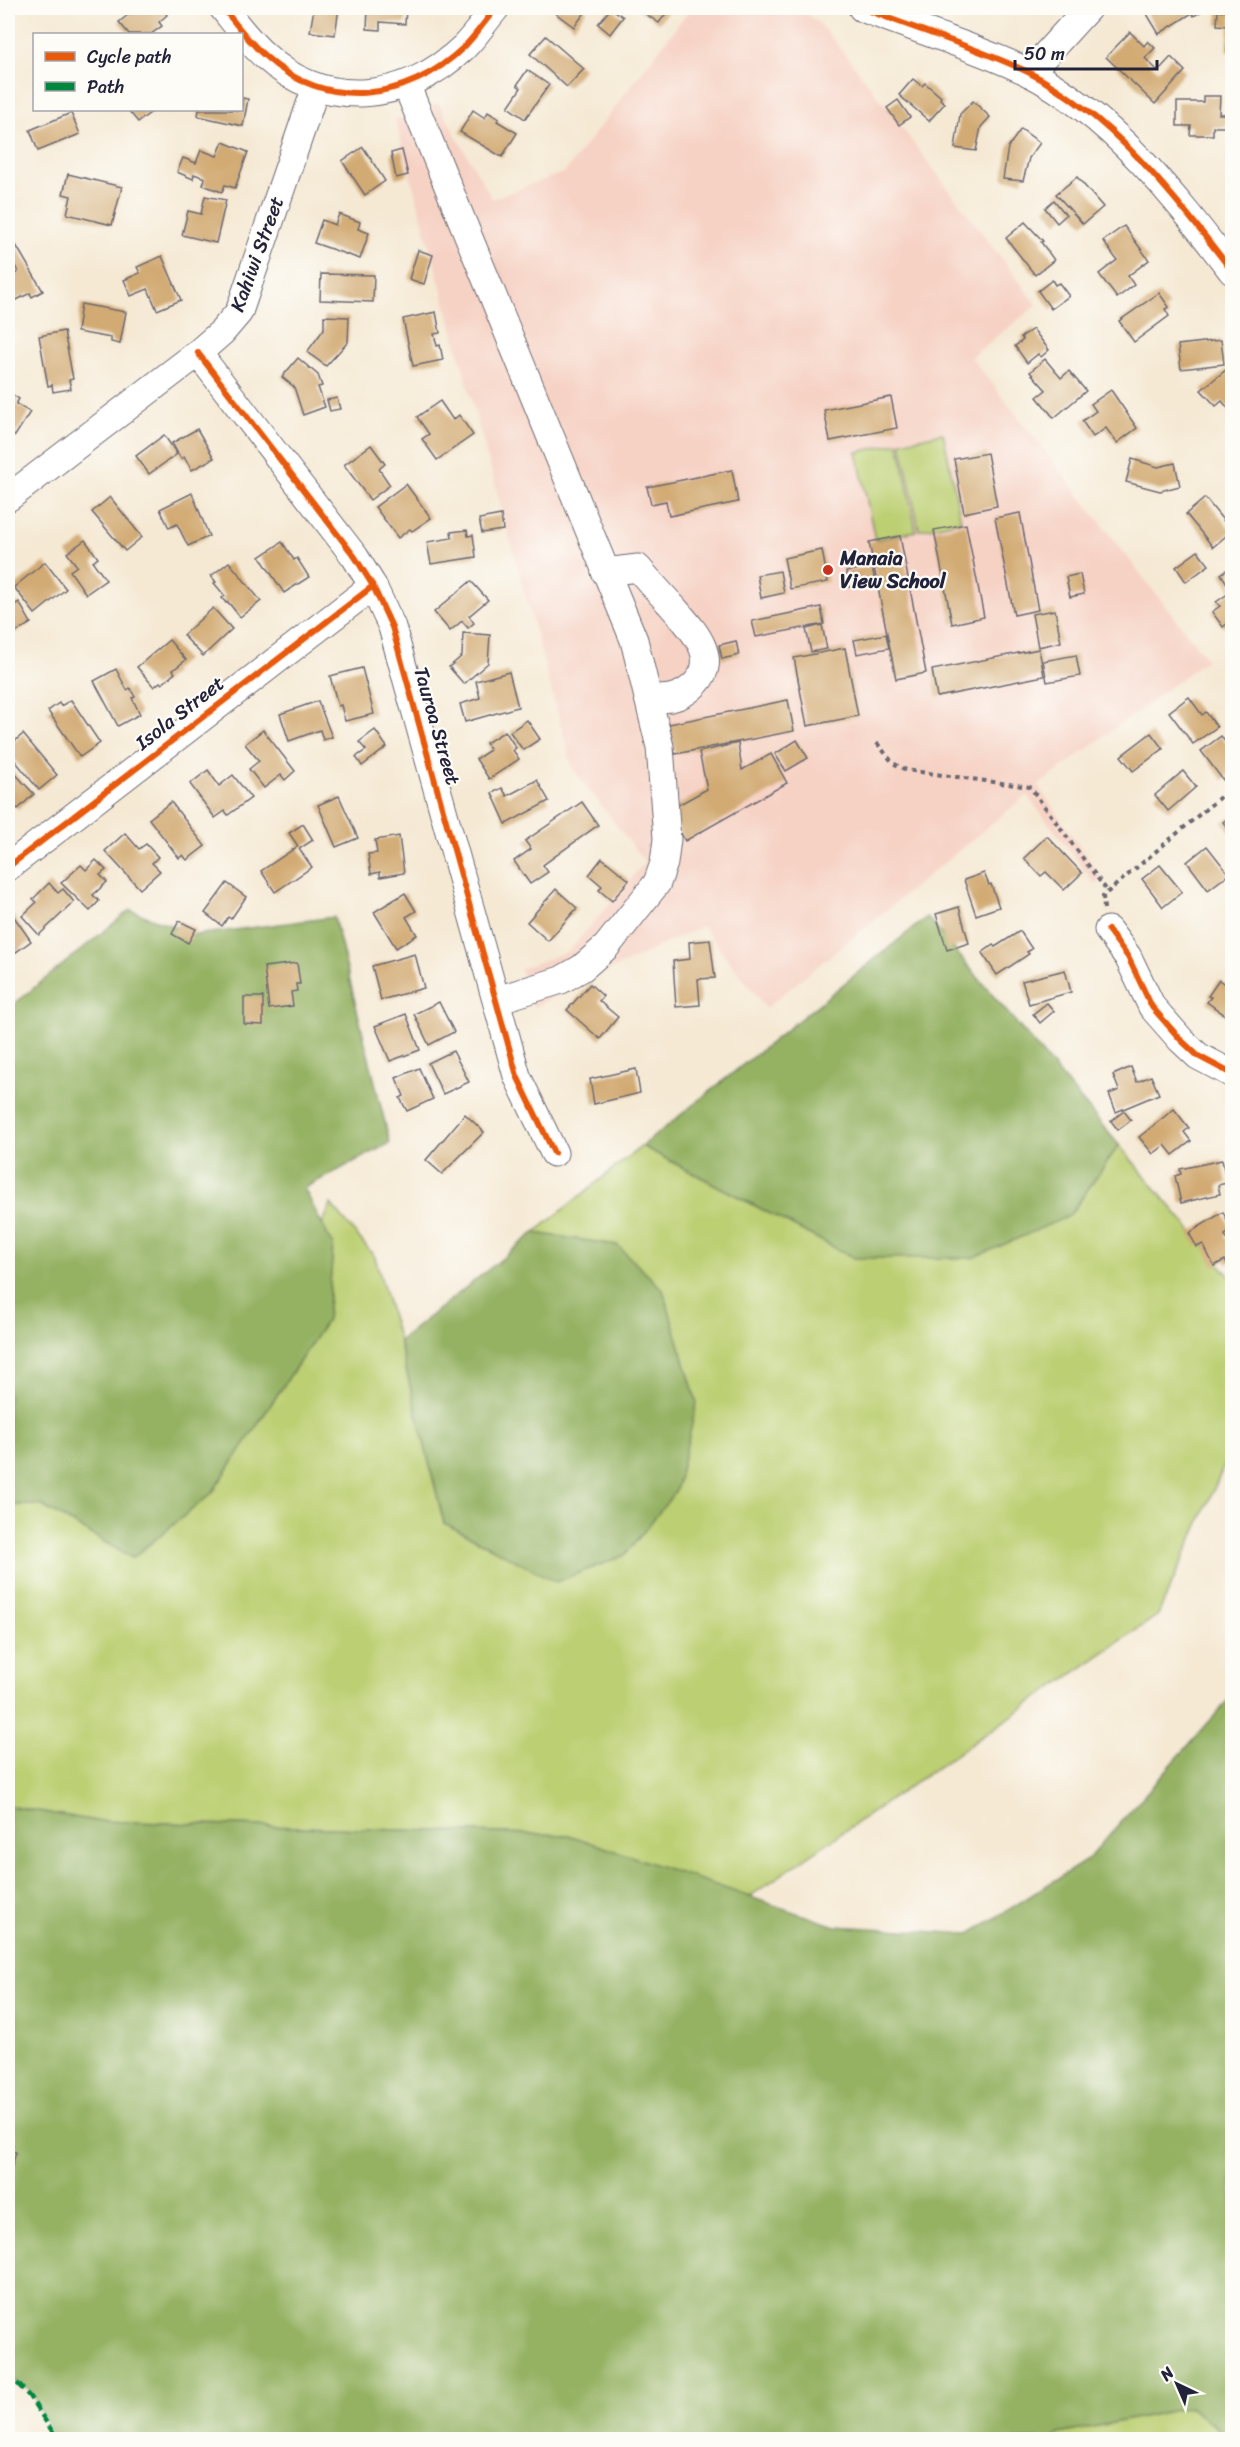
<svg xmlns="http://www.w3.org/2000/svg" width="1240" height="2447" viewBox="0 0 1240 2447" font-family="Sriracha,sans-serif">
<rect width="100%" height="100%" fill="#fdfcf7"/>
<filter id="ink" filterUnits="userSpaceOnUse"><feTurbulence type="fractalNoise" baseFrequency=".0167" numOctaves="2"/><feDisplacementMap in="SourceGraphic" scale="12" xChannelSelector="R" yChannelSelector="G"/><feConvolveMatrix kernelMatrix="1 2 1 2 8 2 1 2 1" color-interpolation-filters="sRGB"/></filter>
<filter id="wash" filterUnits="userSpaceOnUse"><feTurbulence type="fractalNoise" baseFrequency=".008" numOctaves="4" result="noise"/><feDisplacementMap in="SourceGraphic" scale="24" xChannelSelector="R" yChannelSelector="G"/><feGaussianBlur stdDeviation="1.35" result="paint"/><feColorMatrix in="noise" values="0 0 0 0 0 0 0 0 0 0 0 0 0 0 0 0 0 1.4 0 .05"/><feComposite in="paint" operator="in"/></filter>
<g filter="url(#wash)">
<rect width="100%" height="100%" fill="#f5e9d4"/>
<path fill="#f6d2c4" d="M 691,8 L 798,8 L 820,24 L 853,64 L 1037,305 L 971,357 L 1207,659 L 1038,786 L 1102,879 L 1095,884 L 1027,795 L 766,1008 L 702,926 L 533,1007 L 520,969 L 569,951 L 645,862 L 573,769 L 395,120 L 438,103 L 492,199 L 565,172 Z"/>
<g fill="#bccf72" stroke="#6f7856" stroke-width="1.5">
<path d="M 943,433 L 961,521 L 919,530 L 901,442 Z"/>
<path d="M 899,443 L 916,531 L 875,540 L 857,452 Z"/>
<path d="M 1119,1145 L 1232,1279 L 1232,1448 L 1158,1615 L 749,1897 L 568,1835 L 96,1821 L 8,1806 L 8,1505 L 41,1505 L 132,1558 L 212,1493 L 327,1320 L 333,1247 L 322,1225 L 331,1204 L 375,1257 L 399,1341 L 444,1523 L 617,1245 L 534,1233 L 642,1146 L 854,1258 L 1069,1216 Z"/>
<path d="M 1190,2407 L 1230,2439 L 1051,2440 L 1059,2434 Z"/>
</g>
<g fill="#95b264" stroke="#5c6a50" stroke-width="1.5">
<path d="M 130,910 L 195,935 L 334,917 L 390,1143 L 304,1188 L 333,1246 L 327,1320 L 212,1493 L 132,1558 L 41,1505 L 8,1505 L 8,1009 Z"/>
<path d="M 927,917 L 1119,1145 L 1069,1216 L 973,1258 L 854,1258 L 642,1146 Z"/>
<path d="M 534,1233 L 617,1245 L 663,1290 L 697,1403 L 676,1491 L 625,1555 L 556,1582 L 444,1523 L 399,1341 Z"/>
<path d="M 1232,1696 L 1232,2439 L 1190,2407 L 1059,2434 L 1051,2440 L 55,2439 L 30,2390 L 8,2378 L 8,1806 L 96,1821 L 569,1835 L 835,1926 L 970,1934 L 1087,1860 Z"/>
</g>
<g id="blocks">
<g fill="#d2aa73">
<path d="M 137,8 L 162,8 L 167,15 L 159,22 L 162,26 L 151,34 L 129,34 L 119,22 Z"/>
<path d="M 314,8 L 339,8 L 335,35 L 310,32 Z"/>
<path d="M 368,8 L 406,8 L 405,24 L 380,22 L 380,30 L 367,29 Z"/>
<path d="M 560,8 L 584,8 L 587,10 L 574,27 L 555,13 Z"/>
<path d="M 611,8 L 623,17 L 610,34 L 598,24 Z"/>
<path d="M 637,8 L 670,8 L 659,23 Z"/>
<path d="M 1158,8 L 1207,8 L 1194,16 L 1192,13 L 1159,34 L 1147,14 Z"/>
<path d="M 1224,8 L 1232,8 L 1232,52 L 1227,52 L 1229,26 L 1217,25 L 1218,11 L 1224,11 Z"/>
<path d="M 1130,32 L 1144,46 L 1148,41 L 1155,48 L 1145,58 L 1158,71 L 1171,57 L 1185,71 L 1155,104 L 1106,57 Z"/>
<path d="M 546,36 L 584,69 L 567,87 L 530,54 Z"/>
<path d="M 527,70 L 549,85 L 525,119 L 508,107 L 521,88 L 517,85 Z"/>
<path d="M 913,79 L 922,86 L 925,83 L 941,97 L 940,99 L 945,103 L 929,121 L 899,95 Z"/>
<path d="M 1203,96 L 1220,96 L 1219,114 L 1227,114 L 1227,127 L 1213,127 L 1213,135 L 1190,135 L 1191,126 L 1177,126 L 1177,102 L 1203,102 Z"/>
<path d="M 242,98 L 248,99 L 243,126 L 198,116 L 199,110 L 242,110 Z"/>
<path d="M 898,100 L 910,117 L 899,125 L 887,108 Z"/>
<path d="M 973,101 L 990,117 L 981,127 L 976,151 L 955,148 L 960,114 Z"/>
<path d="M 128,110 L 154,110 L 138,122 Z"/>
<path d="M 473,110 L 485,118 L 488,112 L 499,119 L 497,121 L 517,133 L 502,157 L 460,132 Z"/>
<path d="M 71,113 L 80,134 L 38,151 L 30,130 Z"/>
<path d="M 1021,129 L 1040,143 L 1029,158 L 1023,181 L 1003,179 L 1008,147 Z"/>
<path d="M 223,142 L 248,152 L 235,188 L 225,185 L 222,192 L 203,185 L 205,178 L 194,174 L 193,179 L 177,172 L 183,158 L 196,163 L 201,150 L 217,156 Z"/>
<path d="M 1232,145 L 1232,162 L 1226,159 Z"/>
<path d="M 363,147 L 385,181 L 365,195 L 342,161 Z"/>
<path d="M 402,150 L 408,175 L 396,178 L 391,153 Z"/>
<path d="M 68,174 L 122,187 L 112,225 L 67,214 L 71,196 L 63,194 Z"/>
<path d="M 1077,177 L 1103,207 L 1083,224 L 1056,194 Z"/>
<path d="M 205,196 L 226,200 L 216,243 L 182,235 L 188,211 L 201,214 Z"/>
<path d="M 1054,200 L 1066,215 L 1057,223 L 1045,208 Z"/>
<path d="M 339,214 L 360,222 L 358,229 L 369,233 L 360,259 L 314,243 L 322,220 L 335,225 Z"/>
<path d="M 1025,222 L 1043,241 L 1041,242 L 1054,260 L 1035,275 L 1006,238 Z"/>
<path d="M 1124,226 L 1149,260 L 1128,276 L 1134,285 L 1117,298 L 1099,274 L 1117,260 L 1103,241 Z"/>
<path d="M 13,240 L 43,291 L 32,297 L 30,293 L 13,302 L 8,293 L 8,278 L 18,272 L 15,266 L 8,271 L 8,243 Z"/>
<path d="M 418,250 L 433,255 L 424,284 L 409,279 Z"/>
<path d="M 162,256 L 181,300 L 157,310 L 148,289 L 131,296 L 124,280 L 140,273 L 137,267 Z"/>
<path d="M 321,274 L 374,275 L 373,302 L 320,300 Z"/>
<path d="M 1052,280 L 1055,285 L 1059,283 L 1069,296 L 1051,309 L 1038,291 Z"/>
<path d="M 1159,293 L 1169,307 L 1165,309 L 1169,316 L 1134,342 L 1119,321 Z"/>
<path d="M 81,304 L 126,312 L 120,344 L 111,342 L 111,338 L 77,332 Z"/>
<path d="M 436,312 L 440,333 L 434,334 L 437,346 L 440,345 L 443,360 L 413,366 L 403,319 Z"/>
<path d="M 324,316 L 349,317 L 348,342 L 326,366 L 307,352 L 324,329 Z"/>
<path d="M 1033,329 L 1049,350 L 1041,357 L 1038,354 L 1027,363 L 1015,346 L 1023,340 L 1021,337 Z"/>
<path d="M 64,331 L 73,379 L 69,380 L 71,389 L 53,392 L 52,385 L 48,386 L 39,336 Z"/>
<path d="M 1221,340 L 1224,364 L 1181,369 L 1178,345 Z"/>
<path d="M 298,358 L 318,375 L 322,386 L 318,387 L 325,407 L 303,415 L 294,387 L 282,377 Z"/>
<path d="M 1045,359 L 1061,378 L 1069,371 L 1086,391 L 1054,418 L 1037,397 L 1046,390 L 1030,372 Z"/>
<path d="M 1227,369 L 1232,376 L 1232,413 L 1222,401 L 1216,406 L 1201,390 Z"/>
<path d="M 1111,390 L 1137,428 L 1117,443 L 1106,428 L 1093,437 L 1082,421 L 1096,411 L 1091,404 Z"/>
<path d="M 10,393 L 19,399 L 16,404 L 30,412 L 15,436 L 8,431 L 8,398 Z"/>
<path d="M 891,397 L 897,428 L 830,441 L 824,410 Z"/>
<path d="M 337,398 L 340,409 L 330,411 L 327,400 Z"/>
<path d="M 440,401 L 453,420 L 459,415 L 473,435 L 437,460 L 422,439 L 429,434 L 417,417 Z"/>
<path d="M 197,429 L 214,458 L 192,470 L 184,457 L 181,459 L 172,443 Z"/>
<path d="M 164,435 L 177,454 L 149,474 L 136,456 Z"/>
<path d="M 371,445 L 385,464 L 379,469 L 390,485 L 370,500 L 344,465 Z"/>
<path d="M 987,453 L 997,506 L 964,513 L 954,459 Z"/>
<path d="M 1132,459 L 1158,467 L 1175,463 L 1180,486 L 1160,491 L 1126,482 Z"/>
<path d="M 732,470 L 738,502 L 669,516 L 666,501 L 651,504 L 647,487 Z"/>
<path d="M 406,484 L 431,518 L 412,531 L 410,529 L 398,538 L 375,507 Z"/>
<path d="M 192,493 L 209,536 L 188,546 L 177,524 L 169,528 L 160,509 Z"/>
<path d="M 110,497 L 142,537 L 125,551 L 92,512 Z"/>
<path d="M 1205,498 L 1232,531 L 1213,547 L 1186,514 Z"/>
<path d="M 1020,513 L 1038,610 L 1014,615 L 995,518 Z"/>
<path d="M 501,515 L 503,530 L 482,533 L 479,519 Z"/>
<path d="M 966,524 L 984,617 L 952,624 L 934,530 Z"/>
<path d="M 467,530 L 468,536 L 473,535 L 476,557 L 431,564 L 427,542 L 452,538 L 451,532 Z"/>
<path d="M 900,536 L 926,673 L 896,679 L 869,542 Z"/>
<path d="M 85,540 L 98,558 L 93,562 L 106,580 L 86,594 L 70,571 L 77,566 L 67,553 Z"/>
<path d="M 282,542 L 294,560 L 297,558 L 309,577 L 284,593 L 260,557 Z"/>
<path d="M 822,550 L 828,582 L 790,589 L 784,558 Z"/>
<path d="M 1198,551 L 1209,565 L 1186,582 L 1176,567 Z"/>
<path d="M 45,562 L 66,589 L 35,614 L 14,587 Z"/>
<path d="M 229,562 L 261,601 L 240,617 L 228,602 L 226,603 L 222,598 L 225,596 L 214,583 L 216,582 L 211,576 Z"/>
<path d="M 872,566 L 875,582 L 849,587 L 846,572 Z"/>
<path d="M 1232,566 L 1232,620 L 1223,627 L 1212,612 L 1220,606 L 1216,602 L 1232,591 L 1221,574 Z"/>
<path d="M 780,571 L 784,593 L 761,598 L 757,575 Z"/>
<path d="M 1080,574 L 1084,594 L 1070,597 L 1066,577 Z"/>
<path d="M 471,581 L 488,600 L 469,616 L 474,623 L 468,628 L 462,621 L 450,631 L 434,612 Z"/>
<path d="M 19,602 L 31,623 L 8,637 L 8,609 Z"/>
<path d="M 821,607 L 824,624 L 756,637 L 752,621 Z"/>
<path d="M 213,608 L 232,629 L 203,656 L 183,635 Z"/>
<path d="M 1055,610 L 1061,642 L 1038,647 L 1032,614 Z"/>
<path d="M 822,625 L 827,649 L 811,652 L 806,629 Z"/>
<path d="M 463,633 L 490,635 L 488,663 L 464,684 L 449,667 L 462,656 Z"/>
<path d="M 886,634 L 889,648 L 857,654 L 854,640 Z"/>
<path d="M 169,640 L 186,660 L 173,670 L 175,673 L 162,684 L 160,682 L 154,687 L 137,667 Z"/>
<path d="M 736,641 L 739,655 L 722,659 L 719,645 Z"/>
<path d="M 845,648 L 858,716 L 807,726 L 794,658 Z"/>
<path d="M 1039,649 L 1044,676 L 937,697 L 932,670 Z"/>
<path d="M 1076,655 L 1080,676 L 1047,682 L 1043,661 Z"/>
<path d="M 362,668 L 374,714 L 345,721 L 341,705 L 338,706 L 330,676 Z"/>
<path d="M 116,669 L 127,690 L 130,688 L 135,697 L 132,698 L 140,714 L 118,726 L 94,681 Z"/>
<path d="M 509,672 L 518,707 L 465,722 L 460,704 L 480,698 L 476,681 Z"/>
<path d="M 1189,697 L 1202,715 L 1206,712 L 1217,727 L 1193,744 L 1169,712 Z"/>
<path d="M 71,700 L 100,743 L 80,757 L 48,711 L 59,703 L 61,706 Z"/>
<path d="M 788,700 L 794,731 L 675,754 L 669,724 Z"/>
<path d="M 318,701 L 332,737 L 323,740 L 320,730 L 289,741 L 280,714 Z"/>
<path d="M 527,720 L 540,739 L 523,750 L 510,732 Z"/>
<path d="M 263,730 L 295,771 L 285,780 L 281,775 L 264,788 L 249,769 L 259,761 L 245,744 Z"/>
<path d="M 375,730 L 387,747 L 362,766 L 356,757 L 366,750 L 359,742 Z"/>
<path d="M 505,731 L 516,748 L 513,750 L 519,759 L 489,779 L 476,759 L 490,750 L 486,743 Z"/>
<path d="M 1151,733 L 1163,749 L 1133,771 L 1121,756 Z"/>
<path d="M 23,734 L 57,775 L 39,790 L 8,752 L 8,747 Z"/>
<path d="M 1221,736 L 1232,751 L 1232,773 L 1223,780 L 1201,751 Z"/>
<path d="M 797,740 L 808,758 L 786,771 L 775,754 Z"/>
<path d="M 738,743 L 742,770 L 771,754 L 787,783 L 685,841 L 669,810 L 707,789 L 699,752 Z"/>
<path d="M 8,766 L 34,794 L 18,809 L 9,800 L 8,801 Z"/>
<path d="M 208,770 L 219,786 L 233,775 L 251,798 L 228,815 L 225,811 L 215,818 L 190,784 Z"/>
<path d="M 1183,771 L 1196,787 L 1168,811 L 1155,795 Z"/>
<path d="M 537,780 L 549,801 L 506,824 L 492,793 L 502,788 L 507,796 Z"/>
<path d="M 339,796 L 358,838 L 336,847 L 318,805 Z"/>
<path d="M 171,802 L 205,846 L 187,860 L 183,855 L 179,858 L 149,819 Z"/>
<path d="M 582,802 L 598,825 L 543,865 L 548,872 L 530,884 L 514,861 L 531,849 L 525,841 Z"/>
<path d="M 1232,815 L 1232,835 L 1223,822 Z"/>
<path d="M 303,824 L 313,840 L 299,849 L 312,867 L 275,892 L 261,871 L 298,846 L 289,833 Z"/>
<path d="M 125,833 L 139,849 L 146,844 L 158,857 L 152,863 L 160,871 L 140,889 L 105,851 Z"/>
<path d="M 399,836 L 404,873 L 380,877 L 380,872 L 371,874 L 368,854 L 377,853 L 375,840 Z"/>
<path d="M 1047,836 L 1082,873 L 1064,890 L 1046,872 L 1041,876 L 1024,858 Z"/>
<path d="M 1207,846 L 1229,874 L 1208,890 L 1187,862 Z"/>
<path d="M 602,858 L 629,880 L 612,901 L 599,890 L 602,886 L 589,875 Z"/>
<path d="M 96,860 L 106,870 L 100,875 L 107,882 L 93,895 L 99,901 L 90,911 L 61,883 L 81,865 L 86,870 Z"/>
<path d="M 1160,865 L 1182,892 L 1163,907 L 1142,879 Z"/>
<path d="M 984,873 L 989,885 L 991,884 L 999,907 L 976,915 L 964,880 Z"/>
<path d="M 49,883 L 58,893 L 63,889 L 74,902 L 39,935 L 22,916 L 36,903 L 33,899 Z"/>
<path d="M 227,883 L 246,897 L 231,919 L 228,917 L 222,926 L 205,913 Z"/>
<path d="M 556,889 L 577,908 L 548,941 L 527,922 Z"/>
<path d="M 405,893 L 416,911 L 406,917 L 417,935 L 396,948 L 374,912 Z"/>
<path d="M 959,907 L 969,943 L 947,950 L 936,914 Z"/>
<path d="M 12,914 L 31,941 L 8,958 L 8,917 Z"/>
<path d="M 179,921 L 196,929 L 188,943 L 172,934 Z"/>
<path d="M 1020,931 L 1032,949 L 1027,952 L 1029,954 L 997,975 L 982,953 L 993,945 L 995,947 Z"/>
<path d="M 710,940 L 715,978 L 698,979 L 700,1005 L 676,1007 L 673,961 L 690,959 L 689,942 Z"/>
<path d="M 415,954 L 424,988 L 381,1000 L 372,966 Z"/>
<path d="M 297,963 L 300,984 L 296,984 L 297,991 L 291,992 L 293,1006 L 269,1009 L 264,967 Z"/>
<path d="M 1065,970 L 1071,992 L 1029,1004 L 1022,981 Z"/>
<path d="M 1219,980 L 1229,987 L 1230,984 L 1232,986 L 1232,1020 L 1207,1002 L 1211,997 L 1208,996 Z"/>
<path d="M 590,984 L 603,996 L 599,1001 L 618,1017 L 600,1039 L 567,1010 Z"/>
<path d="M 244,997 L 263,997 L 263,1025 L 244,1024 Z"/>
<path d="M 439,1002 L 454,1032 L 429,1045 L 414,1014 Z"/>
<path d="M 1047,1003 L 1054,1011 L 1040,1023 L 1033,1014 Z"/>
<path d="M 406,1014 L 420,1050 L 390,1061 L 375,1026 Z"/>
<path d="M 453,1051 L 469,1082 L 443,1094 L 428,1063 Z"/>
<path d="M 1131,1067 L 1137,1082 L 1151,1076 L 1159,1094 L 1116,1112 L 1109,1094 L 1119,1090 L 1113,1075 Z"/>
<path d="M 419,1068 L 433,1099 L 407,1111 L 400,1098 L 404,1096 L 396,1078 Z"/>
<path d="M 636,1069 L 640,1093 L 594,1104 L 590,1079 Z"/>
<path d="M 1174,1109 L 1189,1128 L 1184,1132 L 1191,1141 L 1173,1155 L 1165,1145 L 1153,1154 L 1139,1137 Z"/>
<path d="M 1124,1111 L 1131,1120 L 1118,1130 L 1111,1121 Z"/>
<path d="M 465,1114 L 484,1132 L 442,1174 L 426,1160 Z"/>
<path d="M 1222,1160 L 1227,1183 L 1218,1185 L 1220,1194 L 1181,1203 L 1175,1176 L 1181,1174 L 1180,1169 Z"/>
<path d="M 1223,1212 L 1232,1231 L 1225,1235 L 1232,1250 L 1232,1262 L 1227,1264 L 1225,1260 L 1214,1266 L 1203,1244 L 1197,1247 L 1189,1233 Z"/>
<path d="M 8,2143 L 13,2145 L 11,2151 L 16,2152 L 10,2174 L 8,2173 Z"/>
</g>
</g>
</g>
<g filter="url(#ink)">
<use href="#blocks" fill-opacity="0" stroke="#6c6871" stroke-width="1.5"/>
<g fill="none" stroke-linecap="round" stroke-linejoin="round">
<g stroke="#6c6871" stroke-width="29">
<g id="minor">
<path d="M 223,8 C 236,24 249,42 265,56 C 325,111 407,102 464,47 C 476,35 485,21 496,8"/>
<path d="M 862,8 C 917,30 974,46 1028,72 C 1113,116 1175,197 1232,271"/>
<path d="M 1029,73 L 1088,8"/>
<path d="M 406,84 L 634,640 L 660,747 L 667,839 L 664,863 L 657,883 L 606,947 L 582,968 L 561,980 L 497,1000"/>
<path d="M 198,353 L 355,557 L 373,586 L 392,627 L 517,1076 L 554,1153"/>
<path d="M 8,498 L 198,353 L 222,332 L 239,312 L 316,87"/>
<path d="M 605,572 L 638,568 C 649,581 661,594 672,606 C 693,630 724,660 691,688 C 678,699 664,701 648,697"/>
<path d="M 8,867 L 373,586"/>
<path d="M 1108,930 L 1128,957 L 1152,1007 L 1181,1040 L 1198,1056 L 1232,1074"/>
</g>
</g>
<g stroke="#6c6871" stroke-width="4" stroke-dasharray="4.5 4.5" stroke-linecap="butt">
<path d="M 877,743 L 893,763 L 906,770 L 1030,787 L 1108,892"/>
<path d="M 1104,909 L 1103,896 L 1232,787"/>
</g>
<use href="#minor" stroke="#fff" stroke-width="27"/>
<path stroke="#00873e" stroke-width="4.5" stroke-dasharray="9 4.5" stroke-linecap="butt" d="M 8,2373 L 29,2396 L 58,2440"/>
<g stroke="#fdfcf7" stroke-width="10">
<g id="cycleway">
<path d="M 223,8 C 236,24 249,42 265,56 C 325,111 407,102 464,47 C 476,35 485,21 496,8"/>
<path d="M 862,8 C 917,30 974,46 1028,72 C 1113,116 1175,197 1232,271"/>
<path d="M 198,353 L 355,557 L 373,586 L 392,627 L 517,1076 L 554,1153"/>
<path d="M 8,867 L 373,586"/>
<path d="M 1108,930 L 1128,957 L 1152,1007 L 1181,1040 L 1198,1056 L 1232,1074"/>
</g>
</g>
<use href="#cycleway" stroke="#e8590c" stroke-width="6"/>
</g>
</g>
<circle fill="#c8321e" stroke="#fdfcf7" stroke-width="2" cx="828" cy="570" r="6"/>
<g text-anchor="middle" dominant-baseline="central" stroke-width="4.5" stroke-linejoin="round" paint-order="stroke">
<g font-size="20" fill="#22223b" stroke="#fdfcf7">
<text transform="translate(257 254) rotate(-70)">Kahiwi Street</text>
<text transform="translate(180 713) rotate(-38)">Isola Street</text>
<text transform="translate(437 726) rotate(74)">Tauroa Street</text>
</g>
<g font-size="20" font-weight="bold" fill="#22223b" stroke="#fdfcf7" text-anchor="start">
<text x="840" y="558">Manaia<tspan x="840" dy="23">View School</tspan></text>
</g>
</g>
<rect width="1240" height="2447" fill="none" stroke="#fdfcf7" stroke-width="30"/>
<rect x="33" y="33" width="210" height="78" fill="#fdfcf7" stroke="#a5a5ac" stroke-width="1.5"/>
<rect x="45" y="52" width="30" height="9" fill="#e8590c" stroke="#a5a5ac" stroke-width="1.5"/>
<text x="87" y="63" font-size="18" fill="#22223b">Cycle path</text>
<rect x="45" y="82" width="30" height="9" fill="#00873e" stroke="#a5a5ac" stroke-width="1.5"/>
<text x="87" y="93" font-size="18" fill="#22223b">Path</text>
<g transform="translate(1177 2384) rotate(316)" stroke="#fdfcf7" stroke-width="4.5" paint-order="stroke">
<path d="M0-4.5L10 22L0 15L-10 22Z" fill="#22223b"/>
<text y="-9" font-size="16" font-weight="bold" text-anchor="middle" fill="#22223b">N</text>
</g>
<path d="M1015 60v9h142v-9" fill="none" stroke="#22223b" stroke-width="3"/>
<text x="1024" y="60" font-size="18" fill="#22223b" stroke="#fdfcf7" stroke-width="4.5" paint-order="stroke">50 m</text>
</svg>
